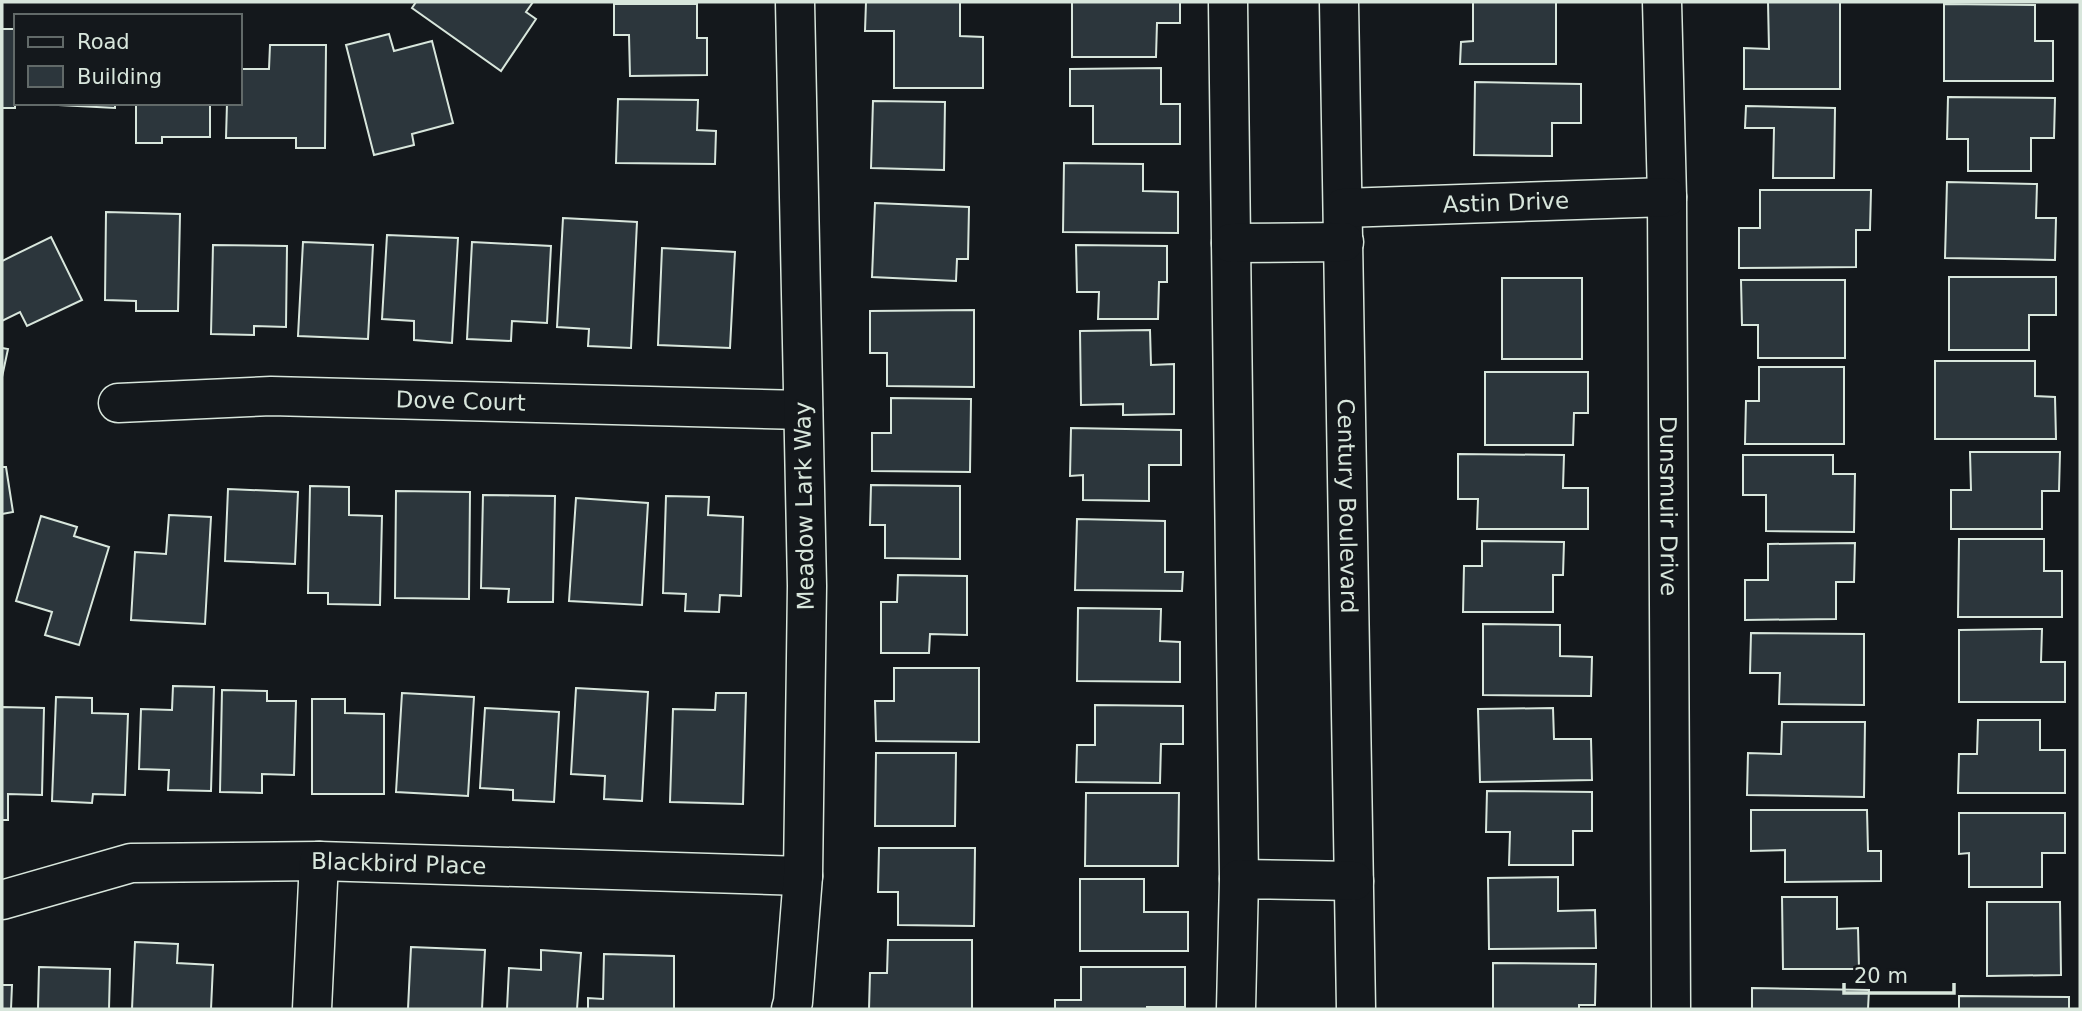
<svg xmlns="http://www.w3.org/2000/svg" width="2082" height="1011" viewBox="0 0 2082 1011" font-family="'DejaVu Sans',sans-serif">
<rect width="100%" height="100%" fill="#14181c"/>
<g fill="#2c363c" stroke="#d8e6dc" stroke-width="2">
<path d="M 416,2 L 533,2 L 526,12 L 536,19 L 501,71 L 412,8 Z"/>
<path d="M 866,2 L 960,2 L 960,36 L 983,37 L 983,88 L 894,88 L 894,31 L 865,31 Z"/>
<path d="M 1072,2 L 1180,2 L 1180,23 L 1157,23 L 1156,57 L 1072,57 Z"/>
<path d="M 1473,2 L 1556,2 L 1556,64 L 1460,64 L 1461,42 L 1473,41 Z"/>
<path d="M 1768,2 L 1840,2 L 1840,89 L 1744,89 L 1744,48 L 1769,49 Z"/>
<path d="M 614,4 L 697,4 L 697,38 L 707,38 L 707,75 L 630,76 L 629,35 L 614,35 Z"/>
<path d="M 1944,4 L 2035,5 L 2035,41 L 2053,41 L 2053,81 L 1944,81 Z"/>
<path d="M 2,29 L 16,29 L 15,108 L 2,108 Z"/>
<path d="M 389,34 L 394,51 L 432,41 L 453,123 L 412,134 L 414,145 L 374,155 L 346,45 Z"/>
<path d="M 270,45 L 326,45 L 325,148 L 296,148 L 296,138 L 226,138 L 227,103 L 240,103 L 240,69 L 269,69 Z"/>
<path d="M 1161,68 L 1161,104 L 1180,104 L 1180,144 L 1093,144 L 1093,106 L 1070,106 L 1070,69 Z"/>
<path d="M 1475,82 L 1581,84 L 1581,123 L 1552,123 L 1552,156 L 1474,155 Z"/>
<path d="M 1948,97 L 2055,98 L 2054,138 L 2031,138 L 2031,171 L 1968,171 L 1968,139 L 1947,139 Z"/>
<path d="M 618,99 L 698,100 L 697,130 L 716,131 L 715,164 L 616,163 Z"/>
<path d="M 873,101 L 945,102 L 944,170 L 871,168 Z"/>
<path d="M 59,103 L 115,103 L 115,108 L 59,105 Z"/>
<path d="M 136,103 L 210,103 L 210,137 L 162,137 L 162,143 L 136,143 Z"/>
<path d="M 1746,106 L 1835,108 L 1834,178 L 1773,178 L 1774,128 L 1745,128 Z"/>
<path d="M 1064,163 L 1143,164 L 1143,191 L 1178,192 L 1178,233 L 1063,232 Z"/>
<path d="M 1947,182 L 2037,184 L 2036,218 L 2056,218 L 2055,260 L 1945,258 Z"/>
<path d="M 1760,190 L 1871,190 L 1870,230 L 1856,230 L 1856,267 L 1739,268 L 1739,228 L 1760,228 Z"/>
<path d="M 875,203 L 969,207 L 968,259 L 957,259 L 956,281 L 872,277 Z"/>
<path d="M 106,212 L 180,214 L 178,311 L 136,311 L 136,301 L 105,300 Z"/>
<path d="M 563,218 L 637,222 L 631,348 L 588,346 L 589,329 L 557,327 Z"/>
<path d="M 387,235 L 458,238 L 452,343 L 414,340 L 414,321 L 382,319 Z"/>
<path d="M 51,237 L 82,300 L 27,326 L 20,312 L 2,321 L 2,261 Z"/>
<path d="M 303,242 L 373,245 L 368,339 L 298,336 Z"/>
<path d="M 472,242 L 551,246 L 547,323 L 512,321 L 511,341 L 467,339 Z"/>
<path d="M 213,245 L 287,246 L 286,327 L 254,326 L 254,335 L 211,334 Z"/>
<path d="M 1076,245 L 1167,246 L 1167,282 L 1159,282 L 1158,319 L 1098,319 L 1099,292 L 1077,292 Z"/>
<path d="M 662,248 L 735,252 L 730,348 L 658,345 Z"/>
<path d="M 1949,277 L 2056,277 L 2056,315 L 2029,315 L 2029,350 L 1949,350 Z"/>
<rect x="1502" y="278" width="80" height="81"/>
<path d="M 1741,280 L 1845,280 L 1845,358 L 1758,358 L 1758,325 L 1742,325 Z"/>
<path d="M 974,310 L 974,387 L 887,386 L 887,353 L 870,353 L 870,311 Z"/>
<path d="M 1150,330 L 1151,365 L 1174,364 L 1174,414 L 1123,415 L 1123,404 L 1081,405 L 1080,331 Z"/>
<path d="M 2,348 L 8,349 L 2,377 Z"/>
<path d="M 1935,361 L 2035,361 L 2035,396 L 2055,397 L 2056,439 L 1935,439 Z"/>
<path d="M 1759,367 L 1844,367 L 1844,444 L 1745,444 L 1746,401 L 1759,401 Z"/>
<path d="M 1485,372 L 1588,372 L 1588,413 L 1574,413 L 1573,445 L 1485,445 Z"/>
<path d="M 891,398 L 971,399 L 970,472 L 872,471 L 872,433 L 891,433 Z"/>
<path d="M 1071,428 L 1181,430 L 1181,465 L 1149,465 L 1149,501 L 1083,500 L 1083,475 L 1070,476 Z"/>
<path d="M 1970,452 L 2060,452 L 2059,491 L 2042,491 L 2042,529 L 1951,529 L 1951,490 L 1971,490 Z"/>
<path d="M 1458,454 L 1564,455 L 1563,488 L 1588,488 L 1588,529 L 1477,529 L 1478,499 L 1458,499 Z"/>
<path d="M 1743,455 L 1833,455 L 1833,474 L 1855,474 L 1854,532 L 1766,531 L 1766,495 L 1743,495 Z"/>
<path d="M 2,467 L 6,467 L 13,512 L 2,514 Z"/>
<path d="M 871,485 L 960,486 L 960,559 L 885,558 L 885,525 L 870,525 Z"/>
<path d="M 310,486 L 349,487 L 349,515 L 382,516 L 380,605 L 328,604 L 328,593 L 308,593 Z"/>
<path d="M 228,489 L 298,492 L 295,564 L 225,561 Z"/>
<path d="M 396,491 L 470,492 L 469,599 L 395,598 Z"/>
<path d="M 483,495 L 555,496 L 553,602 L 508,602 L 509,589 L 481,588 Z"/>
<path d="M 666,496 L 709,497 L 708,515 L 743,517 L 741,596 L 720,595 L 719,612 L 685,611 L 686,594 L 663,593 Z"/>
<path d="M 576,498 L 648,503 L 642,605 L 569,601 Z"/>
<path d="M 169,515 L 211,517 L 205,624 L 131,620 L 135,552 L 166,554 Z"/>
<path d="M 41,516 L 77,527 L 74,536 L 109,547 L 79,645 L 45,635 L 52,612 L 16,601 Z"/>
<path d="M 1077,519 L 1165,521 L 1165,572 L 1183,572 L 1182,591 L 1075,590 Z"/>
<path d="M 1959,539 L 2044,539 L 2044,571 L 2062,571 L 2062,617 L 1958,617 Z"/>
<path d="M 1482,541 L 1564,542 L 1563,575 L 1553,575 L 1553,612 L 1463,612 L 1464,566 L 1482,566 Z"/>
<path d="M 1855,543 L 1854,582 L 1836,582 L 1836,619 L 1745,620 L 1745,580 L 1768,580 L 1768,544 Z"/>
<path d="M 898,575 L 967,576 L 967,635 L 930,634 L 929,653 L 881,653 L 881,602 L 897,602 Z"/>
<path d="M 1078,608 L 1161,609 L 1160,641 L 1180,642 L 1180,682 L 1077,681 Z"/>
<path d="M 1483,624 L 1560,625 L 1560,656 L 1592,657 L 1591,696 L 1483,695 Z"/>
<path d="M 2042,629 L 2041,662 L 2065,662 L 2065,702 L 1959,702 L 1959,630 Z"/>
<path d="M 1751,633 L 1864,634 L 1864,705 L 1779,704 L 1780,673 L 1750,673 Z"/>
<path d="M 894,668 L 979,668 L 979,742 L 876,741 L 875,701 L 894,701 Z"/>
<path d="M 173,686 L 214,687 L 211,791 L 168,790 L 169,770 L 139,769 L 141,709 L 172,710 Z"/>
<path d="M 576,688 L 648,692 L 642,801 L 604,799 L 605,776 L 571,774 Z"/>
<path d="M 222,690 L 267,691 L 267,701 L 296,701 L 294,775 L 262,774 L 262,793 L 220,792 Z"/>
<path d="M 402,693 L 474,697 L 468,796 L 396,792 Z"/>
<path d="M 716,693 L 746,693 L 743,804 L 670,802 L 673,709 L 715,710 Z"/>
<path d="M 56,697 L 92,698 L 92,713 L 128,714 L 125,795 L 93,794 L 92,803 L 52,801 Z"/>
<path d="M 312,699 L 345,699 L 345,713 L 384,714 L 384,794 L 312,794 Z"/>
<path d="M 1095,705 L 1183,706 L 1183,744 L 1161,744 L 1160,783 L 1076,782 L 1077,745 L 1095,745 Z"/>
<path d="M 2,707 L 44,708 L 42,795 L 8,794 L 8,820 L 2,820 Z"/>
<path d="M 485,708 L 559,712 L 554,802 L 513,800 L 513,790 L 480,788 Z"/>
<path d="M 1553,708 L 1554,739 L 1591,739 L 1592,780 L 1480,782 L 1478,709 Z"/>
<path d="M 1978,720 L 2040,720 L 2040,750 L 2065,750 L 2065,793 L 1958,793 L 1959,754 L 1977,754 Z"/>
<path d="M 1782,722 L 1865,722 L 1864,797 L 1747,795 L 1748,753 L 1781,754 Z"/>
<path d="M 876,753 L 956,753 L 955,826 L 875,826 Z"/>
<path d="M 1487,791 L 1592,792 L 1592,831 L 1573,831 L 1573,865 L 1509,865 L 1510,832 L 1486,832 Z"/>
<path d="M 1086,793 L 1179,793 L 1178,866 L 1085,866 Z"/>
<path d="M 1751,810 L 1867,810 L 1868,851 L 1881,851 L 1881,881 L 1785,882 L 1785,850 L 1751,851 Z"/>
<path d="M 1959,813 L 2065,813 L 2065,853 L 2042,853 L 2042,887 L 1969,887 L 1969,853 L 1959,854 Z"/>
<path d="M 879,848 L 975,848 L 974,926 L 898,925 L 898,892 L 878,892 Z"/>
<path d="M 1558,877 L 1558,911 L 1595,910 L 1596,948 L 1489,949 L 1488,878 Z"/>
<path d="M 1080,879 L 1144,879 L 1144,912 L 1188,912 L 1188,951 L 1080,951 Z"/>
<path d="M 1782,897 L 1837,897 L 1837,929 L 1858,928 L 1859,969 L 1783,969 Z"/>
<path d="M 1987,902 L 2060,902 L 2061,975 L 1987,976 Z"/>
<path d="M 888,940 L 972,940 L 972,1009 L 869,1009 L 870,973 L 887,973 Z"/>
<path d="M 135,942 L 178,944 L 177,963 L 213,965 L 211,1009 L 132,1009 Z"/>
<path d="M 411,947 L 485,950 L 482,1009 L 408,1009 Z"/>
<path d="M 541,950 L 581,953 L 577,1009 L 507,1009 L 509,968 L 541,970 Z"/>
<path d="M 604,954 L 674,956 L 674,1009 L 588,1009 L 588,998 L 603,999 Z"/>
<path d="M 1493,963 L 1596,964 L 1595,1005 L 1579,1005 L 1579,1009 L 1493,1009 Z"/>
<path d="M 39,967 L 110,969 L 109,1009 L 38,1009 Z"/>
<path d="M 1081,967 L 1185,967 L 1185,1007 L 1147,1007 L 1147,1009 L 1055,1009 L 1055,1000 L 1081,1000 Z"/>
<path d="M 2,985 L 12,985 L 11,1009 L 2,1009 Z"/>
<path d="M 1752,988 L 1869,990 L 1868,1009 L 1752,1009 Z"/>
<path d="M 1959,996 L 2069,997 L 2069,1009 L 1959,1009 Z"/>
</g>
<g fill="none" stroke-linecap="round" stroke-linejoin="round">
<g stroke="#d8e6dc" stroke-width="41">
<g id="minor">
<path d="M 1228,2 L 1239,879"/>
<path id="s1" d="M 1339,2 L 1356,1009"/>
<path id="s2" d="M 1662,2 L 1667,197 L 1671,1009"/>
<path id="s3" d="M 1343,208 L 1667,197"/>
<path d="M 1231,243 L 1344,242"/>
<path id="s4" d="M 118,403 L 271,396 L 803,410"/>
<path id="s5" d="M 2,900 L 131,863 L 319,861 L 803,876"/>
<path d="M 312,1009 L 319,861"/>
<path d="M 791,1009 L 793,1002 L 803,876 L 807,586 L 795,2"/>
<path d="M 1236,1009 L 1239,879 L 1354,881"/>
</g>
</g>
<use href="#minor" stroke="#14181c" stroke-width="38"/>
</g>
<g text-anchor="middle" dominant-baseline="central" stroke-width="5" stroke-linejoin="round" paint-order="stroke">
<g font-size="23" fill="#d8e6dc" stroke="#14181c">
<text stroke="none"><textPath href="#s3" startOffset="163">Astin Drive</textPath></text>
<text stroke="none"><textPath href="#s4" startOffset="343">Dove Court</textPath></text>
<text stroke="none"><textPath href="#s1" startOffset="504">Century Boulevard</textPath></text>
<text stroke="none"><textPath href="#s2" startOffset="504">Dunsmuir Drive</textPath></text>
<text transform="translate(804 506) rotate(-91)">Meadow Lark Way</text>
<text stroke="none"><textPath href="#s5" startOffset="402">Blackbird Place</textPath></text>
</g>
</g>
<rect width="2082" height="1011" fill="none" stroke="#d8e6dc" stroke-width="7"/>
<rect x="14" y="14" width="228" height="91" fill="#14181c" stroke="#626a69" stroke-width="2"/>
<rect x="28" y="37" width="35" height="10" fill="#14181c" stroke="#626a69" stroke-width="2"/>
<text x="77" y="49" font-size="21" fill="#d8e6dc">Road</text>
<rect x="28" y="66" width="35" height="21" fill="#2c363c" stroke="#626a69" stroke-width="2"/>
<text x="77" y="84" font-size="21" fill="#d8e6dc">Building</text>
<path d="M1844 983v10h110v-10" fill="none" stroke="#d8e6dc" stroke-width="3.5"/>
<text x="1854" y="983" font-size="21" fill="#d8e6dc" stroke="#14181c" stroke-width="5" paint-order="stroke">20 m</text>
</svg>
